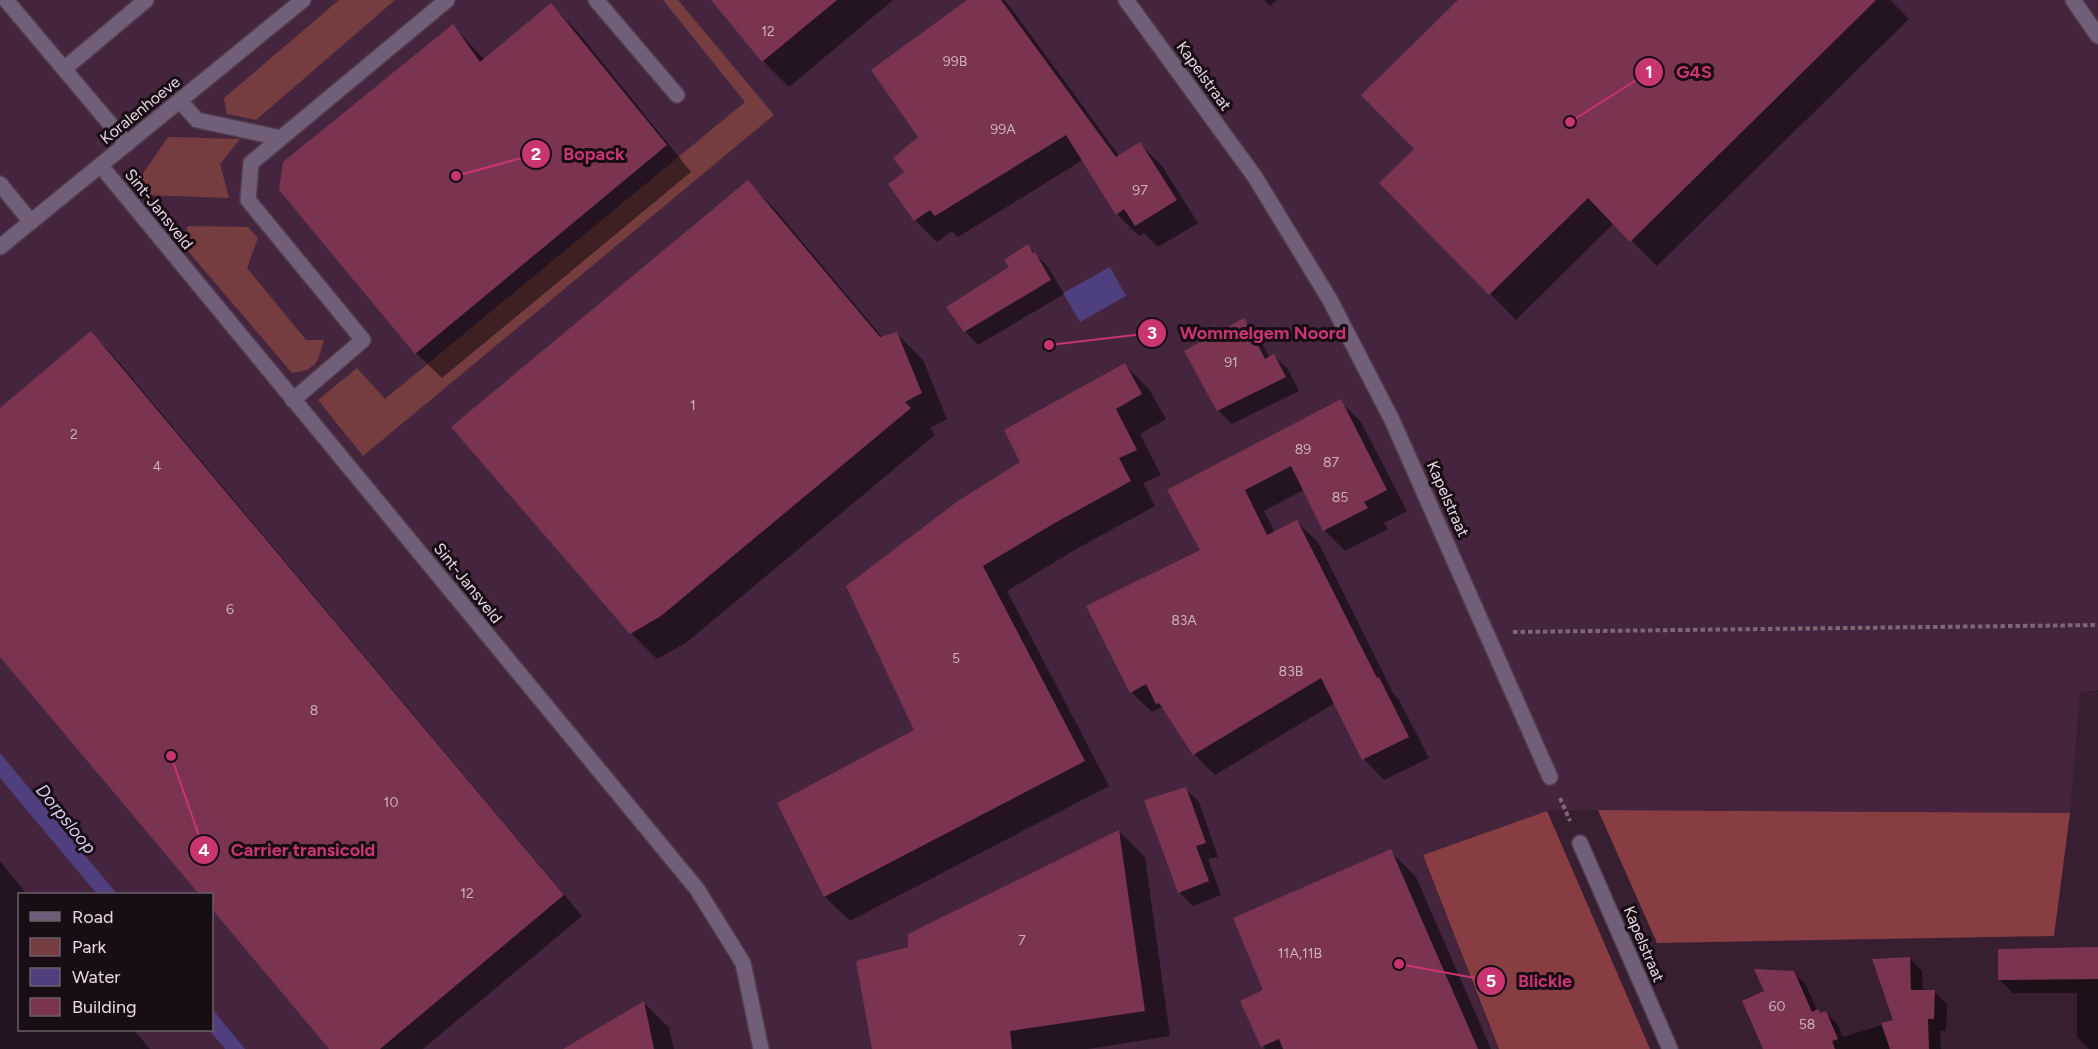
<svg xmlns="http://www.w3.org/2000/svg" width="2098" height="1049" viewBox="0 0 2098 1049" font-family="Figtree,sans-serif">
<rect width="100%" height="100%" fill="#371e31"/>
<path fill="#44253d" fill-rule="evenodd" d="M 0,0 L 2098,0 L 2098,690 L 2080,692 L 2070,813 L 1598,810 L 1547,811 L 1423,855 L 1498,1049 L 0,1049 ZM 20,894 L 212,894 L 212,1030 L 20,1030 Z"/>
<g fill="#763d40">
<path d="M 339,0 L 395,0 L 256,120 L 227,114 L 224,98 Z"/>
<path d="M 663,0 L 678,0 L 774,115 L 363,456 L 318,400 L 357,368 L 385,399 L 745,102 Z"/>
<path d="M 168,137 L 240,139 L 220,164 L 229,198 L 146,195 L 140,178 Z"/>
<path d="M 188,226 L 248,227 L 258,238 L 247,268 L 306,340 L 324,340 C 317,363 318,369 292,373 L 181,243 Z"/>
</g>
<g fill="#883d43">
<path d="M 1598,810 L 2070,813 L 2054,936 L 1657,943 Z"/>
<path d="M 1547,811 L 1650,1049 L 1499,1049 L 1423,855 Z"/>
</g>
<g fill="#503f7e">
<path d="M 1110,267 L 1126,296 L 1080,322 L 1063,293 Z"/>
<path d="M 0,753 L 117,894 L 97,894 L 0,778 Z"/>
<path d="M 212,1009 L 245,1049 L 225,1049 L 209,1030 L 212,1030 Z"/>
</g>
<g fill="#0007">
<path d="M 713,0 L 893,0 L 789,87 L 763,61 Z"/>
<path d="M 970,0 L 1004,0 L 1011,8 L 1120,157 L 1140,144 L 1162,166 L 1198,223 L 1158,247 L 1144,233 L 1139,236 L 1117,214 L 1083,160 L 958,237 L 952,231 L 937,242 L 915,220 L 890,184 L 906,172 Z"/>
<path d="M 1264,0 L 1277,0 L 1270,6 Z"/>
<path d="M 1460,0 L 1890,0 L 1909,19 L 1657,266 L 1614,223 L 1516,320 L 1381,183 L 1416,149 Z"/>
<path d="M 551,5 L 577,31 L 691,172 L 442,378 L 416,353 L 453,26 L 485,60 Z"/>
<path d="M 748,182 L 774,208 L 883,338 L 897,334 L 923,360 L 947,419 L 930,428 L 935,435 L 687,642 L 657,659 L 631,633 Z"/>
<path d="M 1028,246 L 1048,267 L 1064,294 L 978,345 L 965,331 Z"/>
<path d="M 1243,320 L 1257,334 L 1270,358 L 1274,356 L 1288,369 L 1299,391 L 1232,424 L 1218,410 Z"/>
<path d="M 91,333 L 111,353 L 582,916 L 423,1049 L 331,1049 L 212,907 L 212,894 L 201,894 L 0,655 L 0,410 Z"/>
<path d="M 1124,364 L 1149,389 L 1166,419 L 1140,434 L 1161,475 L 1143,483 L 1155,506 L 1078,548 L 1007,591 L 1109,786 L 850,921 L 825,897 L 779,803 L 916,731 L 1022,463 Z"/>
<path d="M 1340,401 L 1361,422 L 1407,511 L 1384,523 L 1388,529 L 1345,551 L 1324,530 L 1304,490 L 1264,511 L 1275,533 L 1297,522 L 1318,542 L 1393,693 L 1399,700 L 1429,758 L 1384,780 L 1364,759 L 1335,703 L 1215,775 L 1194,754 L 1162,707 L 1152,712 L 1131,692 L 1202,550 L 1169,491 Z"/>
<path d="M 1185,788 L 1199,802 L 1218,857 L 1208,859 L 1221,895 L 1193,906 L 1179,892 Z"/>
<path d="M 1119,831 L 1145,857 L 1170,1036 L 1088,1049 L 873,1049 L 910,948 Z"/>
<path d="M 1390,851 L 1416,877 L 1491,1049 L 1265,1049 L 1242,1002 L 1265,991 Z"/>
<path d="M 0,861 L 27,894 L 20,894 L 20,1030 L 134,1030 L 150,1049 L 0,1049 Z"/>
<path d="M 2098,948 L 2098,1049 L 2089,1049 L 2077,1037 L 2077,993 L 2013,993 L 2000,980 Z"/>
<path d="M 1910,959 L 1922,971 L 1923,991 L 1934,992 L 1947,1004 L 1946,1031 L 1940,1031 L 1941,1049 L 1765,1049 L 1766,992 L 1793,972 L 1806,985 L 1817,1011 L 1822,1014 L 1826,1013 L 1838,1025 L 1843,1037 L 1895,1021 Z"/>
<path d="M 644,1003 L 669,1028 L 674,1049 L 566,1049 Z"/>
</g>
<g fill="#7a3451">
<path d="M 711,0 L 837,0 L 762,62 Z"/>
<path d="M 967,0 L 1001,0 L 1116,157 L 1140,142 L 1177,200 L 1135,226 L 1124,209 L 1116,215 L 1066,135 L 935,216 L 930,210 L 914,221 L 888,184 L 904,172 L 893,158 L 918,137 L 871,70 Z"/>
<path d="M 1458,0 L 1876,0 L 1630,242 L 1588,198 L 1489,295 L 1379,183 L 1414,149 L 1361,95 Z"/>
<path d="M 551,3 L 667,145 L 415,354 L 279,190 L 283,162 L 453,24 L 480,62 Z"/>
<path d="M 748,180 L 880,337 L 897,332 L 922,393 L 905,402 L 911,408 L 661,616 L 630,634 L 451,427 Z"/>
<path d="M 1028,244 L 1033,253 L 1035,252 L 1051,280 L 964,332 L 946,307 L 1009,267 L 1004,260 Z"/>
<path d="M 1244,318 L 1265,359 L 1274,354 L 1286,377 L 1217,411 L 1184,351 Z"/>
<path d="M 91,331 L 564,895 L 380,1049 L 329,1049 L 212,909 L 212,894 L 199,894 L 0,657 L 0,408 Z"/>
<path d="M 1125,363 L 1142,394 L 1116,409 L 1137,450 L 1119,458 L 1131,481 L 1053,524 L 983,566 L 1085,761 L 824,897 L 777,803 L 914,730 L 846,586 L 958,501 L 1020,462 L 1004,430 Z"/>
<path d="M 1341,399 L 1387,490 L 1364,502 L 1368,508 L 1323,531 L 1291,466 L 1245,490 L 1267,535 L 1297,520 L 1377,678 L 1379,677 L 1409,737 L 1362,760 L 1321,678 L 1193,755 L 1159,703 L 1156,704 L 1146,684 L 1130,693 L 1086,606 L 1200,550 L 1167,490 Z"/>
<path d="M 1186,787 L 1206,843 L 1196,846 L 1209,881 L 1178,893 L 1144,800 Z"/>
<path d="M 1119,830 L 1145,1011 L 1010,1031 L 1012,1049 L 872,1049 L 856,961 L 908,947 L 908,934 Z"/>
<path d="M 1391,849 L 1478,1049 L 1283,1049 L 1279,1039 L 1261,1047 L 1240,1001 L 1263,990 L 1233,918 Z"/>
<path d="M 2098,947 L 2098,979 L 1998,980 L 1998,949 Z"/>
<path d="M 1910,957 L 1911,990 L 1935,990 L 1934,1019 L 1928,1019 L 1929,1049 L 1890,1049 L 1881,1023 L 1893,1020 L 1872,959 Z"/>
<path d="M 1754,969 L 1794,971 L 1812,1012 L 1818,1009 L 1820,1013 L 1826,1011 L 1838,1039 L 1832,1041 L 1835,1049 L 1763,1049 L 1742,1001 L 1764,991 Z"/>
<path d="M 644,1001 L 654,1049 L 563,1049 Z"/>
</g>
<g fill="none" stroke-linecap="round" stroke-linejoin="round">
<g stroke="#533c4e" stroke-width="18">
<g id="service">
<path d="M 6,0 L 127,144"/>
<path d="M 596,0 L 677,95"/>
<path d="M 64,69 L 146,0"/>
<path d="M 180,101 L 197,120 L 281,138"/>
<path d="M 0,184 L 31,222"/>
<path d="M 293,400 L 363,340 L 248,200 L 251,163 L 447,0"/>
</g>
</g>
<g stroke="#533c4e" stroke-width="18">
<g id="minor">
<path d="M 1126,0 L 1255,177 L 1330,300 L 1392,420 L 1550,777"/>
<path d="M 2073,0 L 2098,36"/>
<path d="M 101,166 L 697,889 L 743,963 L 761,1049"/>
<path d="M 0,247 L 303,0"/>
<path d="M 1580,843 L 1670,1049"/>
</g>
</g>
<g stroke="#7c6777" stroke-width="4" stroke-dasharray="4.5 3" stroke-linecap="butt">
<path d="M 1513,632 L 2098,625"/>
<path d="M 1560,798 L 1570,821"/>
</g>
<use href="#service" stroke="#715f79" stroke-width="15"/>
<use href="#minor" stroke="#715f79" stroke-width="15"/>
</g>
<g text-anchor="middle" dominant-baseline="central" stroke-width="6" stroke-linejoin="round" paint-order="stroke">
<g font-size="14" fill="#ccafbf">
<text x="768" y="31">12</text>
<text x="955" y="61">99B</text>
<text x="1003" y="129">99A</text>
<text x="1140" y="190">97</text>
<text x="1231" y="362">91</text>
<text x="693" y="405">1</text>
<text x="74" y="434">2</text>
<text x="1303" y="449">89</text>
<text x="1331" y="462">87</text>
<text x="157" y="466">4</text>
<text x="1340" y="497">85</text>
<text x="230" y="609">6</text>
<text x="1184" y="620">83A</text>
<text x="956" y="658">5</text>
<text x="1291" y="671">83B</text>
<text x="314" y="710">8</text>
<text x="391" y="802">10</text>
<text x="467" y="893">12</text>
<text x="1022" y="940">7</text>
<text x="1300" y="953">11A,11B</text>
<text x="1777" y="1006">60</text>
<text x="1807" y="1024">58</text>
</g>
<g font-size="16" fill="#e8d8e4" stroke="#180d15">
<text transform="translate(1204 76) rotate(54)">Kapelstraat</text>
<text transform="translate(140 110) rotate(-39)">Koralenhoeve</text>
<text transform="translate(159 209) rotate(51)">Sint-Jansveld</text>
<text transform="translate(1448 499) rotate(66)">Kapelstraat</text>
<text transform="translate(468 583) rotate(51)">Sint-Jansveld</text>
<text transform="translate(1644 944) rotate(67)">Kapelstraat</text>
</g>
<g font-size="18" font-style="italic" fill="#d5cdf4" stroke="#180d15">
<text transform="translate(66 819) rotate(51)">Dorpsloop</text>
</g>
</g>
<path fill="none" stroke="#c83570" stroke-width="2" d="M1570 122L1649 72M456 176L536 154M1049 345L1152 333M171 756L204 850M1399 964L1491 981"/>
<g fill="#c83570" stroke="#180d15" stroke-width="2">
<circle cx="1570" cy="122" r="6"/>
<circle cx="456" cy="176" r="6"/>
<circle cx="1049" cy="345" r="6"/>
<circle cx="171" cy="756" r="6"/>
<circle cx="1399" cy="964" r="6"/>
<circle cx="1649" cy="72" r="15"/>
<circle cx="536" cy="154" r="15"/>
<circle cx="1152" cy="333" r="15"/>
<circle cx="204" cy="850" r="15"/>
<circle cx="1491" cy="981" r="15"/>
</g>
<g font-size="18" text-anchor="middle" font-weight="bold" fill="#fff">
<text x="1649" y="78">1</text>
<text x="536" y="160">2</text>
<text x="1152" y="339">3</text>
<text x="204" y="856">4</text>
<text x="1491" y="987">5</text>
</g>
<g font-size="18" text-anchor="middle" font-weight="bold" fill="#c83570" stroke="#180d15" stroke-width="6" stroke-linejoin="round" paint-order="stroke">
<text x="1694" y="78">G4S</text>
<text x="594" y="160">Bopack</text>
<text x="1263" y="339">Wommelgem Noord</text>
<text x="303" y="856">Carrier transicold</text>
<text x="1545" y="987">Blickle</text>
</g>
<rect x="18" y="893" width="195" height="138" fill="#180d15" stroke="#6b5e68" stroke-width="1.5"/>
<rect x="30" y="912" width="30" height="9" fill="#715f79" stroke="#6b5e68" stroke-width="1.5"/>
<text x="72" y="923" font-size="18" fill="#e8d8e4">Road</text>
<rect x="30" y="938" width="30" height="18" fill="#763d40" stroke="#6b5e68" stroke-width="1.5"/>
<text x="72" y="953" font-size="18" fill="#e8d8e4">Park</text>
<rect x="30" y="968" width="30" height="18" fill="#503f7e" stroke="#6b5e68" stroke-width="1.5"/>
<text x="72" y="983" font-size="18" fill="#e8d8e4">Water</text>
<rect x="30" y="998" width="30" height="18" fill="#7a3451" stroke="#6b5e68" stroke-width="1.5"/>
<text x="72" y="1013" font-size="18" fill="#e8d8e4">Building</text>
</svg>
